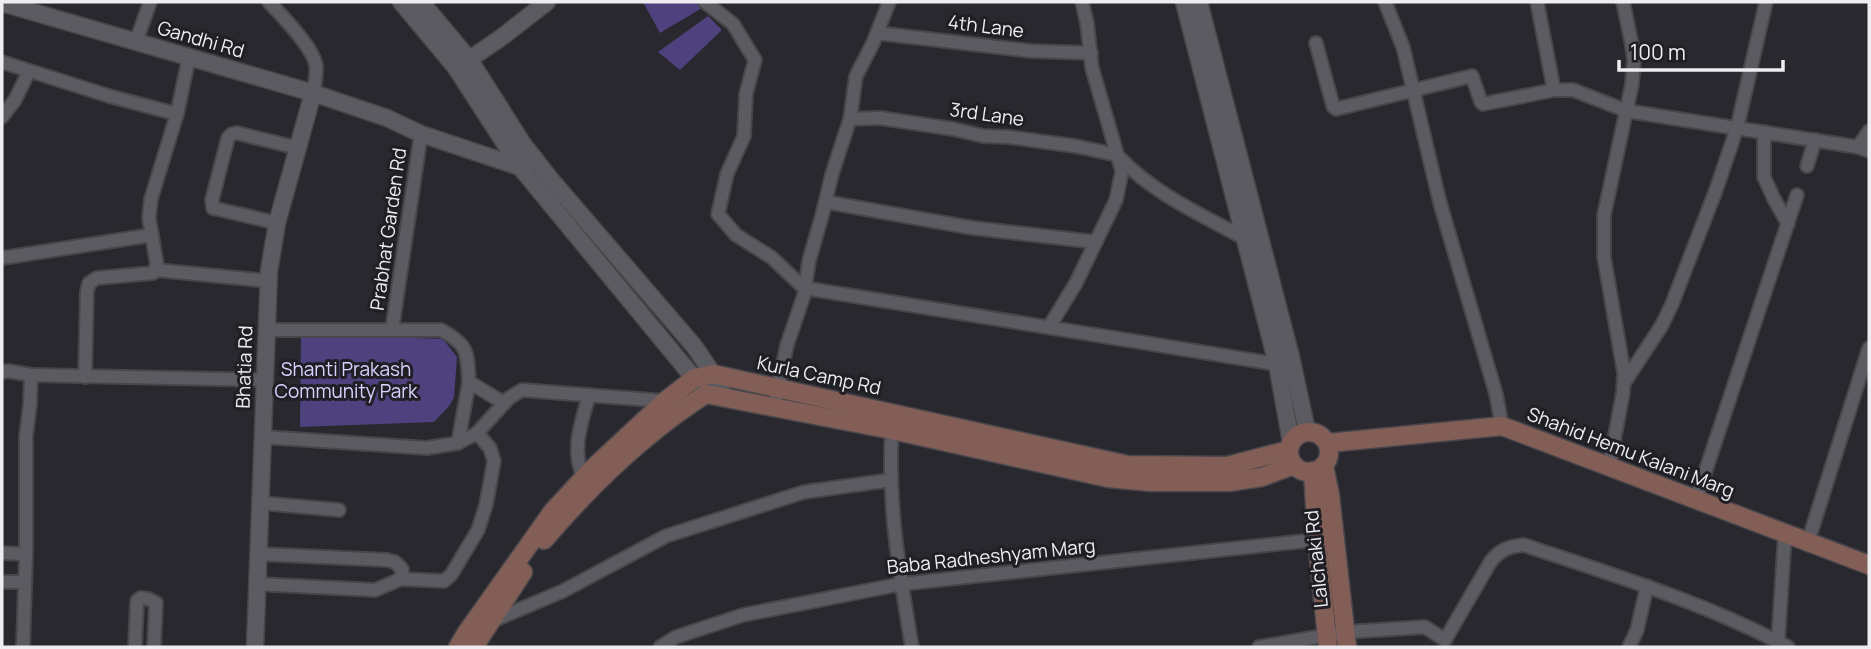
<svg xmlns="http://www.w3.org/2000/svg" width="1871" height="649" viewBox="0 0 1871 649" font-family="Manrope,sans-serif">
<rect width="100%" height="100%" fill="#29282e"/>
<g fill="#4e417d">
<path d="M 643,2 L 698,2 L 702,8 L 660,33 Z"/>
<path d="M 708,16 L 722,30 L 680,70 L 658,52 Z"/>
<path d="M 301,334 L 443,339 L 457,357 L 454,397 L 450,405 L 434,422 L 300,427 Z"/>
</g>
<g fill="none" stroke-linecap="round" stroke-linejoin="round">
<g stroke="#47464b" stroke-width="16">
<g id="minor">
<path d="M 269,2 C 282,16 312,46 316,65 C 317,74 315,83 313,93"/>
<path d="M 705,2 L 733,24 L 755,60 L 746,94 L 744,136 L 727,174 L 718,214 L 736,235 L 771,257 L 804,288 L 1282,365"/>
<path d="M 1385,2 L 1403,47 L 1440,203 L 1496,394 L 1502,426"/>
<path d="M 1537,2 L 1554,90"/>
<path d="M 877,33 L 1031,51 L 1091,53"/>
<path d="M 136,42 L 150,2"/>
<path d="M 1316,43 L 1333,106 L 1336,109 L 1472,76 L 1481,102 L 1483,104 L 1554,90 L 1573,90 L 1627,111 L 1858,147"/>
<path d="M 2,62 L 109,96 L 177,114"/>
<path d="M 2,117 L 15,100 L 29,71"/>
<path d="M 850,119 L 880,118 L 953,129 L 983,136 L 1009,137 L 1075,146 L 1117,155"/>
<path d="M 1869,131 L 1858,147 L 1869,151"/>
<path d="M 1764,132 L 1764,177 L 1774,199 L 1788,224"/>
<path d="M 1120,158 C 1154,194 1202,215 1246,239"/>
<path d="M 1807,166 L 1815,140"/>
<path d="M 826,202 L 973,228 L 1096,242"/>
<path d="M 277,223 L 213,208 L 212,200 L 228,138 L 232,134 L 237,133 L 298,148"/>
<path d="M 2,258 L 152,235"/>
<path d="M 156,270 L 268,281"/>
<path d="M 1049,327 L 1076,283 L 1116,200 L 1122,171 L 1092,68 L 1087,23 L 1082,2"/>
<path d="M 266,330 L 441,330 C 469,345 467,352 469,382 L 504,403"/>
<path d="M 392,330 L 421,134"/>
<path d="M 2,372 L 8,371 L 31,375 L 30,404 L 26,436 L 26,554 L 23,647"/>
<path d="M 31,375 L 264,380"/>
<path d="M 85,377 L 87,292 L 89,283 L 97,278 L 153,273 L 157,265 L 149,218 L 151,199 L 177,114 L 189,57"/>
<path d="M 1624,383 L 1662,325 L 1672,304 L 1716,190 L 1737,128 L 1766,2"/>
<path d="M 774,406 L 787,345 L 804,295 L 809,261 L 823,212 L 832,174 L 850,119 L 856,76 L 873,43 L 889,2"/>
<path d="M 892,430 C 887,502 900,576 912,647"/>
<path d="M 263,437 L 427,448 L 458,443 L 477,433 L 509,398 L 522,390 L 665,401 L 667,402"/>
<path d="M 458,443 L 469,382"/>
<path d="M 1609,467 L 1623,393 L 1624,373 L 1604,257 L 1604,215 L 1632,84 L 1634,60 L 1632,45 L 1623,2"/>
<path d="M 584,477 C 570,452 582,421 589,395"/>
<path d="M 1696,500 L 1797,195"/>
<path d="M 261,503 L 339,510"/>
<path d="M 1808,542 L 1869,348"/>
<path d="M 2,553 L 26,554"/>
<path d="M 259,554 L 387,560 L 395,562 L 402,569 L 401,579"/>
<path d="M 2,582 L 25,582"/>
<path d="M 257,584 L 375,590 L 401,579 L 444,581 L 451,575 L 478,530 L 486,505 L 494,461 L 490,448 L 477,433"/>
<path d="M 490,622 L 563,591 L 666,536 L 804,492 L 891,480"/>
<path d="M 1445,640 L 1491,561 C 1500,550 1509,546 1524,545 C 1613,575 1704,602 1788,647"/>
<path d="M 1778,642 L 1785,533"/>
<path d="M 135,647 L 137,601 L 141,598 L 148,599 L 156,603 L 154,647"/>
<path d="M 660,647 L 676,637 L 743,615 L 901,584 L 1324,539"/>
<path d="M 1259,647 L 1346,632 L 1425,627 L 1445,640"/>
<path d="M 1629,647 L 1637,630 L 1647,586"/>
</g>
</g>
<g stroke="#47464b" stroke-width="19">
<g id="tertiary">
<path d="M 401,2 L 456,68 L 520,167 L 702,388"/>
<path d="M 421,2 L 469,59 L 523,144 L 552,181 L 694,346 L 713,374 L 725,397"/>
<path d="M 1184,2 L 1277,364 L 1291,442"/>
<path d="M 1199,2 L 1291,357 L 1307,431"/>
<path d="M 2,3 L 313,93 L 387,118 L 421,134 L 520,167 L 535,159"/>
<path d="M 461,65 L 502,37 L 547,2"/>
<path d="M 255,647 L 269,271 L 277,223 L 313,93"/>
</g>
</g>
<g stroke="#47464b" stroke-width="21">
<g id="secondary">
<circle cx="1309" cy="452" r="20"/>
<path d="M 1328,443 L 1502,426 L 1869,565"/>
<path d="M 1324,466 L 1330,495 L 1347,647"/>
<path d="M 1313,471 L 1317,540 L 1328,647"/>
<path d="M 544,540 C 591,485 645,433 706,394 L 892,430 L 1108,478 L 1150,482 L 1229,482 L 1262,477 L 1294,465"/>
<path d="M 458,647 L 467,632 L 553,511 L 592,469 L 665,401 L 695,378 L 713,374 L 1128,465 L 1227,466 L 1289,450"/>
<path d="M 474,647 L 523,572"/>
</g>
</g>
<use href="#minor" stroke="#5c5b62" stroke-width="12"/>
<use href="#tertiary" stroke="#5c5b62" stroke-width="16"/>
<use href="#secondary" stroke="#835e56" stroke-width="18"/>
</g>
<g text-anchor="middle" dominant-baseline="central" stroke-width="6" stroke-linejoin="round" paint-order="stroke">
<g font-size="19" fill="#eeeef2" stroke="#201f25">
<text transform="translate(986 26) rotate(7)">4th Lane</text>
<text transform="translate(201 39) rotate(16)">Gandhi Rd</text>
<text transform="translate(987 114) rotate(8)">3rd Lane</text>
<text transform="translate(388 229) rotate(-82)">Prabhat Garden Rd</text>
<text transform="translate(244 367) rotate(-88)">Bhatia Rd</text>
<text transform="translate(819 375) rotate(12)">Kurla Camp Rd</text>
<text transform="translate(1631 452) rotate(21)">Shahid Hemu Kalani Marg</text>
<text transform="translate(991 556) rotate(-6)">Baba Radheshyam Marg</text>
<text transform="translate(1316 559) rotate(-96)">Lalchaki Rd</text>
</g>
<g font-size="19" fill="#d9d3ff" stroke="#201f25">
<text x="346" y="369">Shanti Prakash<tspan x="346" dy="22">Community Park</tspan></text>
</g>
</g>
<rect width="1871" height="649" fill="none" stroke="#eeeef2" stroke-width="7"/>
<path d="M1619 60v10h164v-10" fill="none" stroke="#eeeef2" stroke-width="3.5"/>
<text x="1630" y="60" font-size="21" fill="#eeeef2" stroke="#201f25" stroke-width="5" paint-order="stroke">100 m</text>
</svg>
